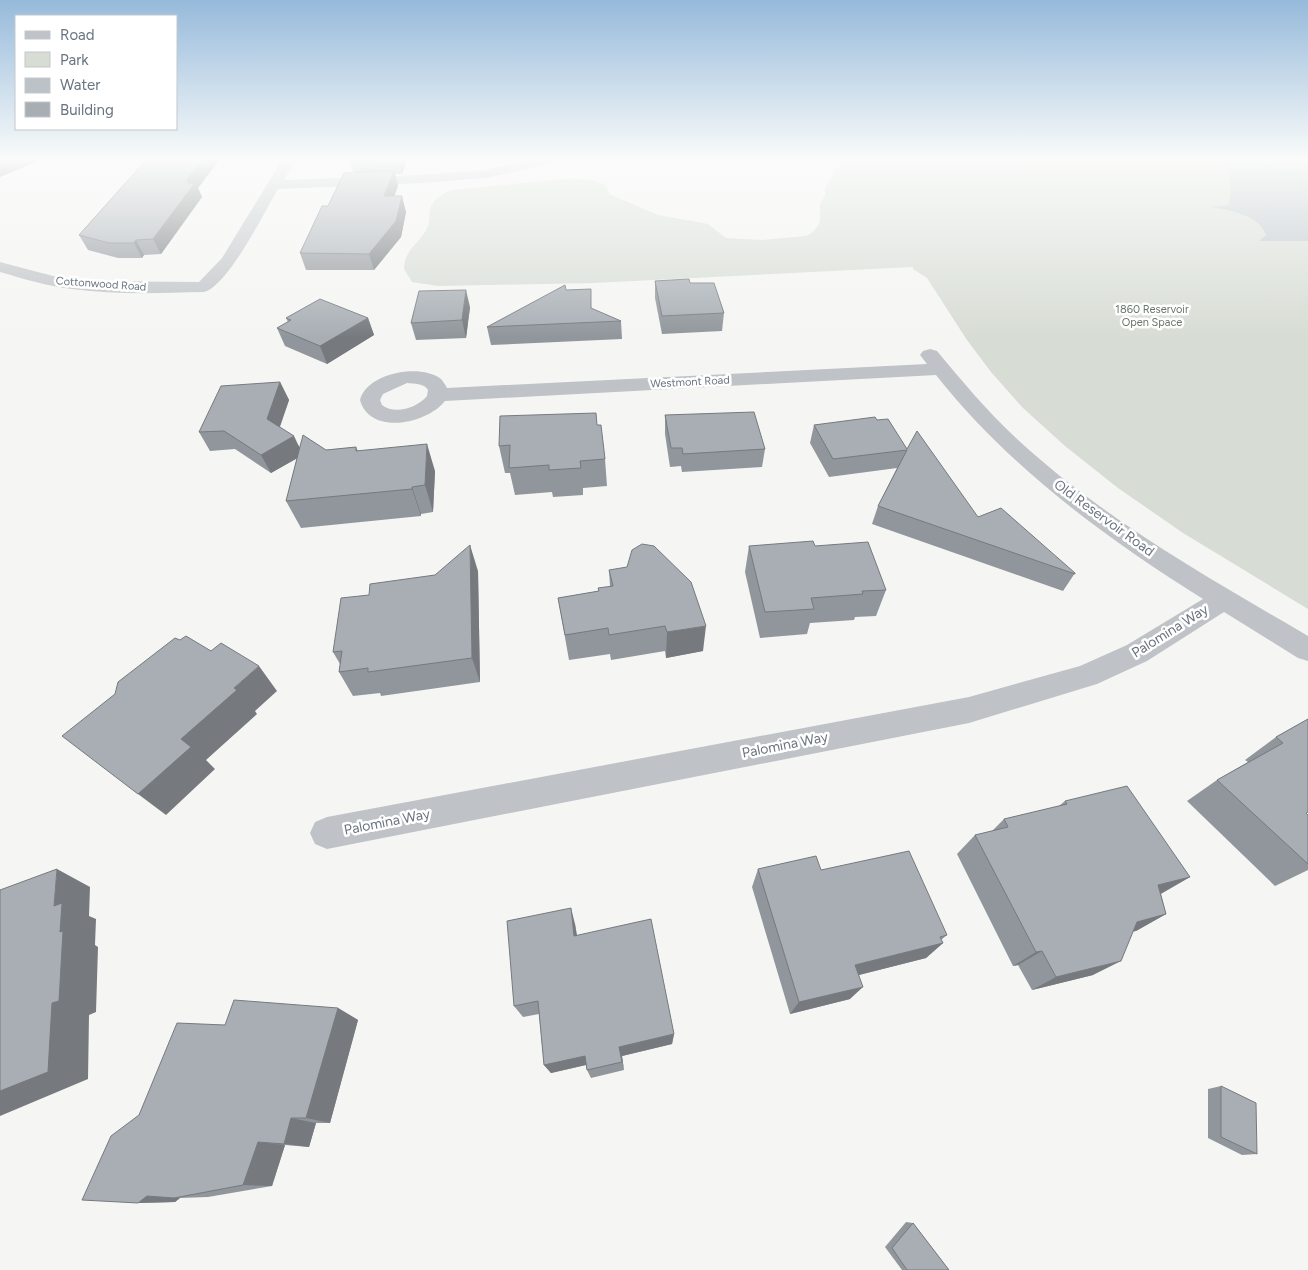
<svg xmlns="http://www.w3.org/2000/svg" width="1308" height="1270" viewBox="0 0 1308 1270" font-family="Figtree,sans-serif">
<rect width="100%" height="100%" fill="#f5f6f3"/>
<path fill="#d7dcd4" d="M 842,160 L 1308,160 L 1308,609 L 1183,533 L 1118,488 L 1065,446 L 1023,408 L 991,372 L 967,340 L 927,278 L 913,269 L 913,267 L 594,283 L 438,286 L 412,282 L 404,269 C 404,249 422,242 428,226 C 431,218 427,211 433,203 C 437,197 444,193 452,190 L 566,179 C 580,179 596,178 607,187 L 609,194 L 658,215 L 708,224 L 726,238 L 762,240 L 806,236 L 812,233 L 817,227 L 820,222 L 820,204 L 825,196 L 825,188 Z"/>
<path fill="#bbc2c8" d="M 1221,160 L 1308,160 L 1308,241 L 1259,241 L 1266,235 C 1259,215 1230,210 1211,207 L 1228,205 C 1234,193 1230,170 1221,160 Z"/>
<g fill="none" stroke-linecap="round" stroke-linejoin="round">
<g fill="#bfc2c6" fill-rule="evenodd">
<path d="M 282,160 L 296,160 L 284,180 L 421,175 L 486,170 L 532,160 L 557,160 L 555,163 L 486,178 L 421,183 L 278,189 C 265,211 228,286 204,292 C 160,293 116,295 72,289 C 47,286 24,279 0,272 L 0,262 L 53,276 L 90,281 L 199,282 L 222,258 Z"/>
<path d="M 930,349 L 937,351 C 962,381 987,411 1016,438 C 1102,518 1207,577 1308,636 L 1308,661 L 1298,658 L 1224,612 L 1147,661 L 1097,684 L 969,723 L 327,849 L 315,844 L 310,833 L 315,822 L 327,817 L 969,697 L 1080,666 L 1127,645 L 1203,599 C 1104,537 1009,467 936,375 L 445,401 C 427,424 370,436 360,400 C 367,373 420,363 441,379 C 443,381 446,386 447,388 L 927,364 L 920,355 L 923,351 ZM 407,383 C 414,384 424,383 428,390 L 427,396 C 417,408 395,415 382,405 L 380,400 L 383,394 Z"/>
</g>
</g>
<g fill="#90969b">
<path d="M 146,160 L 219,160 L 198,188 L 202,197 L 161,254 L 144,255 L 142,258 L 118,258 L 88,250 L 79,235 Z"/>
<path d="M 350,160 L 407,160 L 402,174 L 395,174 L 398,186 L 394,196 L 406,212 L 401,237 L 374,270 L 306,270 L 300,253 L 353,172 L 350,161 Z"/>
<path d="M 655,281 L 690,283 L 724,313 L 722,331 L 662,334 L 655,298 Z"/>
<path d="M 566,290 L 592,309 L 621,321 L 622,339 L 491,345 L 487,327 Z"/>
<path d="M 470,307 L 466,338 L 416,340 L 411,323 Z"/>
<path d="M 286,318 L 368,318 L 374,335 L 327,364 L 285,346 L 277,328 L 288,322 Z"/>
<path d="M 280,382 L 289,400 L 280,427 L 300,447 L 326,450 L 356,447 L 358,451 L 435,471 L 433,512 L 421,514 L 421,516 L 301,528 L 286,501 L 297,458 L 271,473 L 235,449 L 210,451 L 199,432 Z"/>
<path d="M 665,415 L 765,449 L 762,467 L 682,472 L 681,466 L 670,467 L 665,434 Z"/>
<path d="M 877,420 L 978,517 L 1075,573 L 1063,591 L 872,524 L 878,506 L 897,468 L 829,477 L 810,443 L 814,425 Z"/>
<path d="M 597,425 L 605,459 L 607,486 L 583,488 L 583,495 L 553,497 L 552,492 L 515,495 L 510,473 L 505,473 L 499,446 Z"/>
<path d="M 749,546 L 815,546 L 886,590 L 876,616 L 855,617 L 854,620 L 810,623 L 807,634 L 760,638 L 745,572 Z"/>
<path d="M 609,570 L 703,651 L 666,658 L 665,651 L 611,660 L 610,654 L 569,660 L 558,598 L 599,591 L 610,586 Z"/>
<path d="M 478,571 L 480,682 L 381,696 L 380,693 L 353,696 L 339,672 L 340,664 L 333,652 L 369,595 Z"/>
<path d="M 1308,719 L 1306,813 L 1308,815 L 1308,870 L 1275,886 L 1187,801 L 1217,780 L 1248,762 L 1245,760 L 1276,737 Z"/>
<path d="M 1065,801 L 1190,877 L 1161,894 L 1166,914 L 1136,931 L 1133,931 L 1093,975 L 1032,990 L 1018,965 L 1013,966 L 957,854 L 975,835 L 992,831 L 1004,819 L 1059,806 Z"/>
<path d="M 758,869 L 821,870 L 947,935 L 941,940 L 943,943 L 926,958 L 859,975 L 850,999 L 790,1014 L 752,887 Z"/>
<path d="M 575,924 L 577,935 L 674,1034 L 672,1044 L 622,1056 L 624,1070 L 591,1078 L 587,1070 L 586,1065 L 551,1073 L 544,1065 L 539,1014 L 523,1017 L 514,1006 Z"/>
<path d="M 338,1008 L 358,1020 L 330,1123 L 316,1123 L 309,1147 L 285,1145 L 272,1186 L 208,1197 L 180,1198 L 175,1202 L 138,1203 L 139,1115 L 225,1025 Z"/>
<path d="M 1221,1086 L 1257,1154 L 1242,1155 L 1208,1138 L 1208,1089 Z"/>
<path d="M 906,1222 L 913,1223 L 949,1270 L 902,1270 L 885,1247 Z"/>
</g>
<g fill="#767a7e">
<path d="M 0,160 L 41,160 L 0,177 Z"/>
<path d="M 203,160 L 219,160 L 198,188 L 202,197 L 161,254 L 153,239 L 186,181 Z"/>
<path d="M 399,160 L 407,160 L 402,174 Z"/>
<path d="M 394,171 L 398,186 L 389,211 L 384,196 Z"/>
<path d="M 402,196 L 406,212 L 401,237 L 374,270 L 369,254 Z"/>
<path d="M 136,240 L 144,255 L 142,258 L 134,243 Z"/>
<path d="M 466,290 L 470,307 L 466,338 L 462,320 Z"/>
<path d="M 368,318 L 374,335 L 327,364 L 320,346 Z"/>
<path d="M 280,382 L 289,400 L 276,437 L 267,419 Z"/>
<path d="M 294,436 L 303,455 L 271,473 L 261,455 Z"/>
<path d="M 427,444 L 435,471 L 433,512 L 425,485 Z"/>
<path d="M 412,487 L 421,514 L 421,516 L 412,489 Z"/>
<path d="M 470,545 L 478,571 L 480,682 L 472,658 Z"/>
<path d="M 706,626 L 703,651 L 666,658 L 667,632 Z"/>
<path d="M 259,666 L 277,691 L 255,711 L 257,714 L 206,760 L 215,769 L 166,815 L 138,794 L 181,739 L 234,688 Z"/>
<path d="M 57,869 L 90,887 L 89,916 L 96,919 L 95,945 L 98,947 L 96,1012 L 89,1015 L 88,1079 L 0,1116 L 0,1091 L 60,932 L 54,906 Z"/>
<path d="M 1190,877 L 1160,894 L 1158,885 Z"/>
<path d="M 571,908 L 575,924 L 579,951 L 574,936 Z"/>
<path d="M 1166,914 L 1136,931 L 1108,938 L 1137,922 Z"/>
<path d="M 943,943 L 926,958 L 843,979 L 855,965 Z"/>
<path d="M 1042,951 L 1018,965 L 1013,966 L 1036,952 Z"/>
<path d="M 1121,961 L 1093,975 L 1032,990 L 1056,977 Z"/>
<path d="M 863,987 L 850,999 L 790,1014 L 799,1002 Z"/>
<path d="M 338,1008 L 358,1020 L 330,1123 L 306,1118 Z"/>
<path d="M 674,1034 L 672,1044 L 622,1056 L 624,1070 L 619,1047 Z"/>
<path d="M 585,1056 L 590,1064 L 551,1073 L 544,1065 Z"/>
<path d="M 291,1118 L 316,1123 L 309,1147 L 284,1144 Z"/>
<path d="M 258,1142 L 285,1145 L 272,1186 L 243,1185 Z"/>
<path d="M 147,1196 L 174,1198 L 180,1198 L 175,1202 L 138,1203 Z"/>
</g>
<g fill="#a8aeb4" stroke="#767a7e">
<path d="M 146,160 L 203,160 L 186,181 L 189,181 L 188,183 L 195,183 L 153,239 L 136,240 L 134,243 L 109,243 L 79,235 Z"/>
<path d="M 350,160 L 380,160 L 350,161 Z"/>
<path d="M 394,171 L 384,196 L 402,196 L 396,221 L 369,254 L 300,253 L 322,206 L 328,206 L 344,173 Z"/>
<path d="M 689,279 L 690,283 L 714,283 L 724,313 L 662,316 L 655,281 Z"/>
<path d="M 565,285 L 566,290 L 591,289 L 591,308 L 621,321 L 487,327 Z"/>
<path d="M 466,290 L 462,320 L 411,323 L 419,291 Z"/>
<path d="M 320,299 L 368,318 L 320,346 L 277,328 L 291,320 L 286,318 Z"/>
<path d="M 280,382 L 267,419 L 294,436 L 261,455 L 224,431 L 199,432 L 221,386 Z"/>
<path d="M 754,412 L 765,449 L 683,454 L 682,448 L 671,448 L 665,415 Z"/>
<path d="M 596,413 L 597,425 L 601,425 L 605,459 L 580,461 L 581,468 L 549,470 L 549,465 L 509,468 L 510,445 L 499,446 L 500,416 Z"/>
<path d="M 875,417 L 877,420 L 888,419 L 907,449 L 917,431 L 978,517 L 1001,508 L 1075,573 L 1075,574 L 878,506 L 907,450 L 833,459 L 814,425 Z"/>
<path d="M 303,435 L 326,450 L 356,447 L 356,451 L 427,444 L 425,485 L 412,487 L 412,489 L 286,501 Z"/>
<path d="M 813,541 L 815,546 L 868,542 L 886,590 L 862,591 L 863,594 L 811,598 L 814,609 L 765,612 L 749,546 Z"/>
<path d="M 642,544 L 654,546 L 691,582 L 706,626 L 667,632 L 665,626 L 609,635 L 608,628 L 565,635 L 558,598 L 599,591 L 598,588 L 613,586 L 609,570 L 627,567 L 632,550 Z"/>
<path d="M 470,545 L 472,658 L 368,672 L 368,668 L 339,672 L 342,651 L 333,652 L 341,598 L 369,595 L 370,584 L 435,575 Z"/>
<path d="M 186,636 L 211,651 L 221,643 L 259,666 L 234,688 L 237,690 L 181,739 L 191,747 L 138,794 L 62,736 L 115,694 L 118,682 L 175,638 L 180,640 Z"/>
<path d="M 1308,719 L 1308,812 L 1306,813 L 1308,815 L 1308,864 L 1217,780 L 1283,743 L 1276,737 Z"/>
<path d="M 1127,786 L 1190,877 L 1158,885 L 1166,914 L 1137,922 L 1121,961 L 1056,977 L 1042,951 L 1036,952 L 975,835 L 1008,827 L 1004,819 L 1067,804 L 1065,801 Z"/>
<path d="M 909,851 L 947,935 L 940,937 L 943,943 L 855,965 L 863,987 L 799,1002 L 758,869 L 816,856 L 821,870 Z"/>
<path d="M 57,869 L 54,906 L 62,903 L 60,932 L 63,931 L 59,1001 L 52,1003 L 48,1072 L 0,1091 L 0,890 Z"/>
<path d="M 571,908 L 574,936 L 651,919 L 674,1034 L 619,1047 L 622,1062 L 587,1070 L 585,1056 L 544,1065 L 538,1001 L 514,1006 L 507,921 Z"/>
<path d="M 234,1000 L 338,1008 L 306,1118 L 291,1118 L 284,1144 L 258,1142 L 243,1185 L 174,1198 L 147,1196 L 138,1203 L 82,1200 L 111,1136 L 139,1115 L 177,1023 L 225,1025 Z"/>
<path d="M 1221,1086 L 1256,1103 L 1257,1154 L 1221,1137 Z"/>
<path d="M 913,1223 L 949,1270 L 907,1270 L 892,1248 Z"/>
</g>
<linearGradient id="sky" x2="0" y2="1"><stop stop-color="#96badb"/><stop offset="0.47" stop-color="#fafbfa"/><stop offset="1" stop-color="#fafbfa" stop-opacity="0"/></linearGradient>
<rect width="1308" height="338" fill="url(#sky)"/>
<g text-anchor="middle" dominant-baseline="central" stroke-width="5" stroke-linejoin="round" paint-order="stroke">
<g font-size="11" fill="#687480" stroke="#fff">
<text transform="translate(101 284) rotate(4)">Cottonwood Road</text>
<text transform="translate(690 382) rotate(-3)">Westmont Road</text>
</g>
<g font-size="11" fill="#687866" stroke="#fff">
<text x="1152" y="309">1860 Reservoir<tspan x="1152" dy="13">Open Space</tspan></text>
</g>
<g font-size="14" fill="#687480" stroke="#fff">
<text transform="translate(1104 518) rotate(36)">Old Reservoir Road</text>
<text transform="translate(1170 631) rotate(-32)">Palomina Way</text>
<text transform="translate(785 745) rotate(-11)">Palomina Way</text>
<text transform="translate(387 822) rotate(-11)">Palomina Way</text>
</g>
</g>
<rect x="15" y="15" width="162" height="115" fill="#ffffff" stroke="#c3c7cc"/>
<rect x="25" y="31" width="25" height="8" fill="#bfc2c6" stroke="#c3c7cc"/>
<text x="60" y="40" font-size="15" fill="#687480">Road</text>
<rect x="25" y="52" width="25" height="15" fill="#d7dcd4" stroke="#c3c7cc"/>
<text x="60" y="65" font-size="15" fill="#687480">Park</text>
<rect x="25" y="78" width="25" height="15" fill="#bbc2c8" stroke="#c3c7cc"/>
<text x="60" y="90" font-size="15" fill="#687480">Water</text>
<rect x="25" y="102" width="25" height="15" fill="#a8aeb4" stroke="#c3c7cc"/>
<text x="60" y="115" font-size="15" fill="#687480">Building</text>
</svg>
